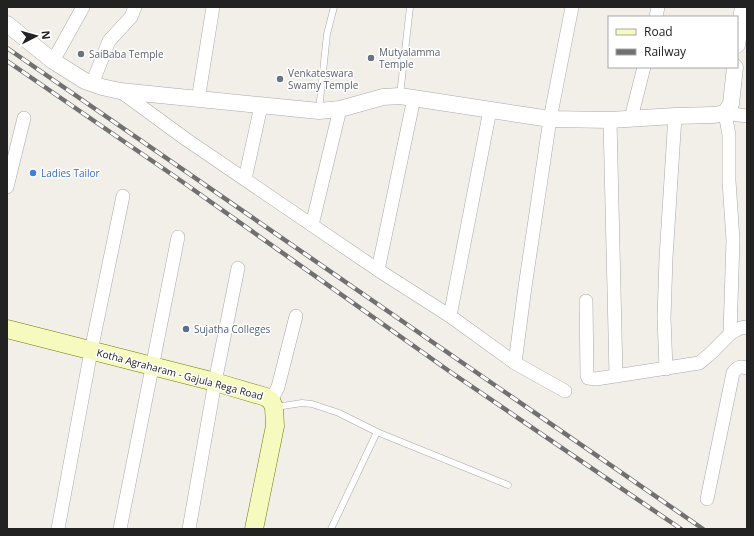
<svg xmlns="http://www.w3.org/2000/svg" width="754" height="536" viewBox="0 0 754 536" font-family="'Open Sans',sans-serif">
<rect width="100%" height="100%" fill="#f2efe9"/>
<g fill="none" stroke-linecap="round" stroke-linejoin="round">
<g stroke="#a9a9a9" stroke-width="7">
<g id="service">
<path d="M 400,95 L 410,7"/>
<path d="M 319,110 L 327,34 L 334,7"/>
<path d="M 276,407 L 302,403 L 312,404 L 339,413 L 377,432 L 508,485"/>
<path d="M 331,529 L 377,432"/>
</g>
</g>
<g stroke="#a9a9a9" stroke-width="14">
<g id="minor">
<path d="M 656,17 L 658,7"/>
<path d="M 53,61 L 83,7"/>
<path d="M 92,84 L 109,41 L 131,17 L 135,7"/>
<path d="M 120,91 L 187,140 L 378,270 L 450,316 L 515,363 L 565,391"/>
<path d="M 198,100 L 213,7"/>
<path d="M 631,118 L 644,67"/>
<path d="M 610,120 L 616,375"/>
<path d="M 245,179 L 261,106"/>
<path d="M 7,187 L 24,118"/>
<path d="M 312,225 L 340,109"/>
<path d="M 378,270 L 414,98"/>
<path d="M 586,301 L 587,375 L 588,378 L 596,379 L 699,363 C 705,358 711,354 716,348 C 726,339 732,328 747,327"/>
<path d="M 450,316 L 490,110"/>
<path d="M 730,333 L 733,240 L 729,181 L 729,135 L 725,113 L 747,116"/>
<path d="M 515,363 L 525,287 L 550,119 L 572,7"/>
<path d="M 666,369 L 664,318 L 666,258 L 675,116"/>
<path d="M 271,401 L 278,387 L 296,316"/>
<path d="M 707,499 L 733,373 C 737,367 740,366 747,368"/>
<path d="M 58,529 L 91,351 L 123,196"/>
<path d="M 120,529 L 178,237"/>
<path d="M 189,529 L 215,382 L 238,268"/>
</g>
</g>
<g stroke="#a9a9a9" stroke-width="17">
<g id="tertiary">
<path d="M 7,24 L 53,61 L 85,81 L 102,87 L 120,91 L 319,111 L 340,109 L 383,97 L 400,96 L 550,119 L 610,120 L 675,116 L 714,115 L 725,113 L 731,104 L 735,67"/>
<path d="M 737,45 L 743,7"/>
</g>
</g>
<g stroke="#707d05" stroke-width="19">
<path id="secondary" d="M 7,329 L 215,382 L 266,397 L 271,401 L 274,407 L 275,426 L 254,529"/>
</g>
<use href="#service" stroke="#fff" stroke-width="6"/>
<use href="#minor" stroke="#fff" stroke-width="13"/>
<use href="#tertiary" stroke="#fff" stroke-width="16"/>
<use href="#secondary" stroke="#f7fabf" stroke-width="18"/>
<g stroke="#707070" stroke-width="4.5">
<g id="rail">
<path d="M 7,48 L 703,529"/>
<path d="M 7,61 L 177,178 L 449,371 L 681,529"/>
</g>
</g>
<use href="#rail" stroke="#fff" stroke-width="3" stroke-dasharray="9" stroke-linecap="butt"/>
</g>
<g fill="#6b7280" stroke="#fff" stroke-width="1.5">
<circle cx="81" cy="54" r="4"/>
<circle cx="371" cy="58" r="4"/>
<circle cx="280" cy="79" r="4"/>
</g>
<circle fill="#3f7fe0" stroke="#fff" stroke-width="1.5" cx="33" cy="173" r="4"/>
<circle fill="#5c6f8a" stroke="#fff" stroke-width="1.5" cx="186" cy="329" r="4"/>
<g text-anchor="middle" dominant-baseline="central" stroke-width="3" stroke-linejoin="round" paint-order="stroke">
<g font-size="10" fill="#5b616d" stroke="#fff" text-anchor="start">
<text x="379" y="52">Mutyalamma<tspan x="379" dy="12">Temple</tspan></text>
<text x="89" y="54">SaiBaba Temple</text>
<text x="288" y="73">Venkateswara<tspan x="288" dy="12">Swamy Temple</tspan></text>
</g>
<g font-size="10" fill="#366cbe" stroke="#fff" text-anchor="start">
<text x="41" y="173">Ladies Tailor</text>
</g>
<g font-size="10" fill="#4e5e75" stroke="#fff" text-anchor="start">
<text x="194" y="329">Sujatha Colleges</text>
</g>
<g font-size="10" fill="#222" stroke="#fff">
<text transform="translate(180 374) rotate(15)">Kotha Agraharam - Gajula Rega Road</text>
</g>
</g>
<rect width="754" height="536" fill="none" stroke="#222222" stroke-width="16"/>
<rect x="608" y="16" width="130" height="52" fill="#ffffff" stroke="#a7a7a7"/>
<rect x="616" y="29" width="20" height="6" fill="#f7fabf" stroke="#a7a7a7"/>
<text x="644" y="36" font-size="12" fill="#222222">Road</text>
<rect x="616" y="49" width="20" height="6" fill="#707070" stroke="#a7a7a7"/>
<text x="644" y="56" font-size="12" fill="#222222">Railway</text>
<g transform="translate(36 36) rotate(84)" stroke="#ffffff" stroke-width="3" paint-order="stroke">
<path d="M0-3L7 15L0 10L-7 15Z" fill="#222222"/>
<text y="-6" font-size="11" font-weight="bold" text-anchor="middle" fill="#222222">N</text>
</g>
</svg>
